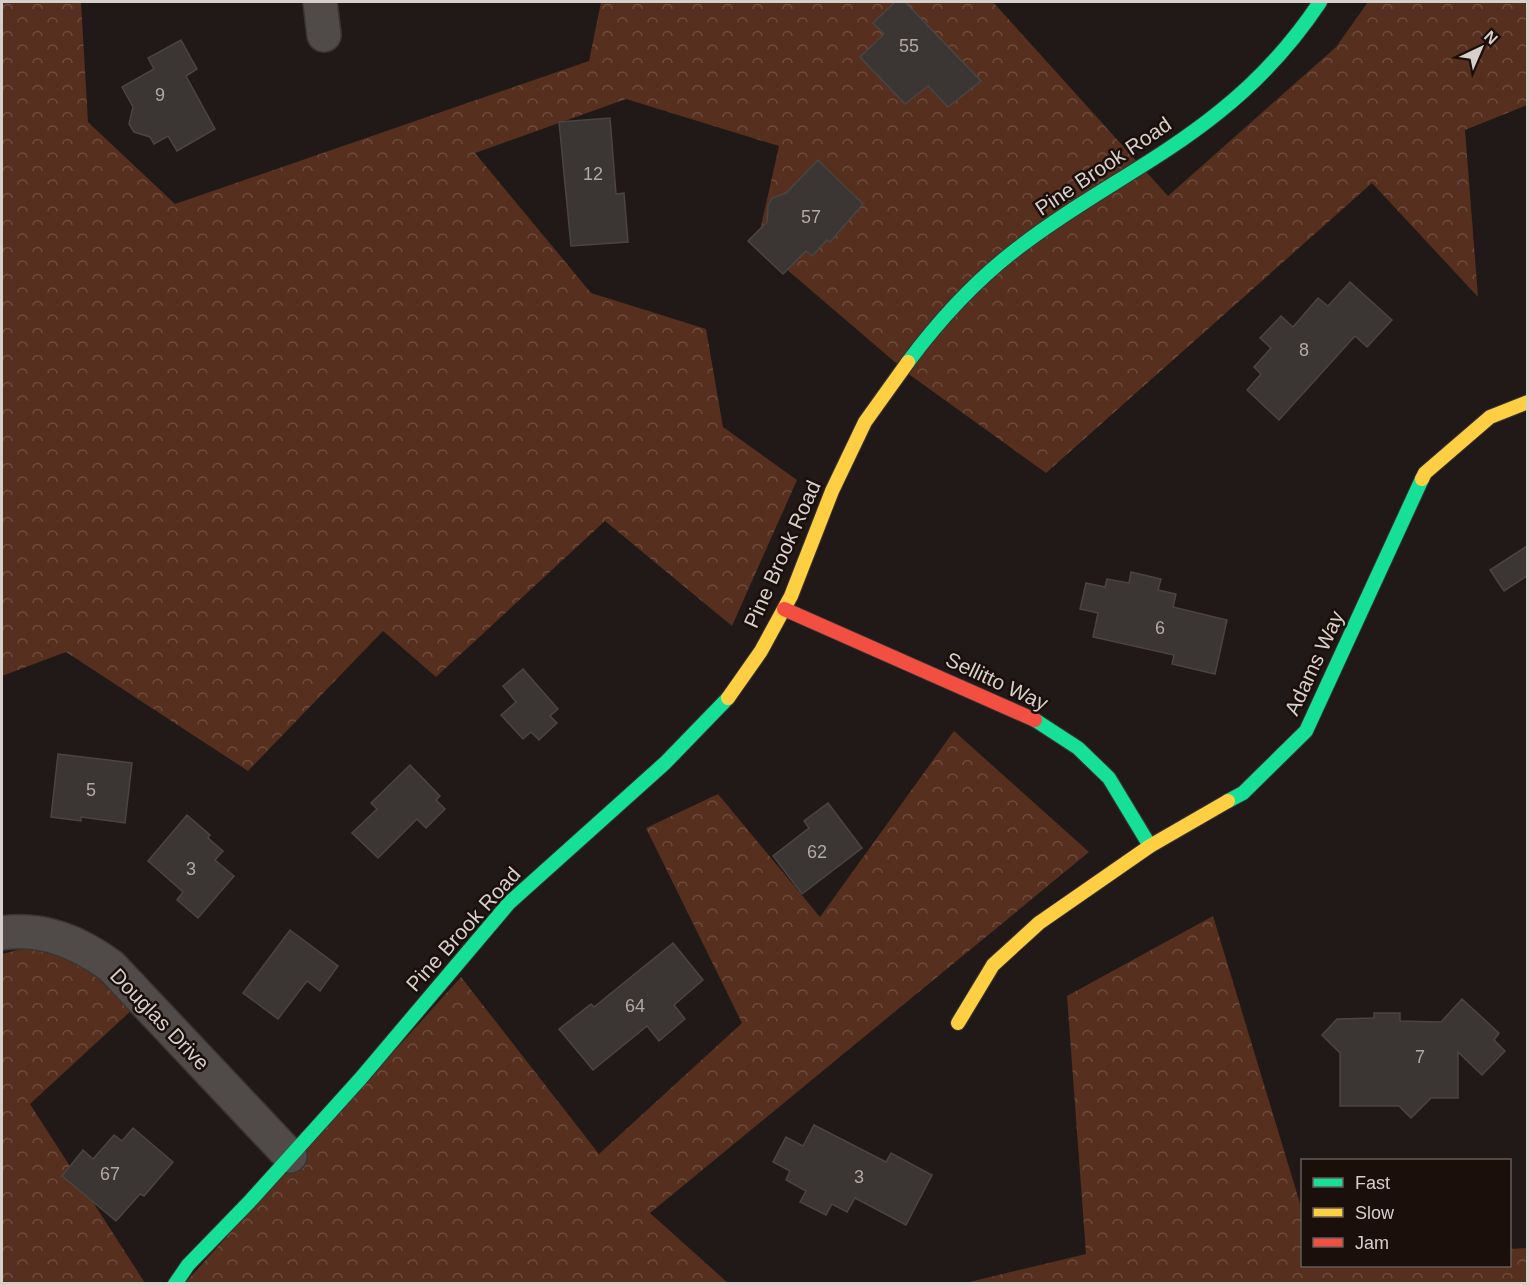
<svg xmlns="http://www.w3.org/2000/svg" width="1529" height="1285" viewBox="0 0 1529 1285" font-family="Arial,sans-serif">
<defs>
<pattern id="forest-crowns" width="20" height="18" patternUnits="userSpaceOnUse" patternTransform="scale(1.5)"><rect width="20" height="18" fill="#562f1e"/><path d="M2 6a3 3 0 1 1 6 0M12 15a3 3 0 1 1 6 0" fill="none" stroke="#6e4c3d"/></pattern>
</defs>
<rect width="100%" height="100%" fill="#201917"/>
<g fill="url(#forest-crowns)">
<path d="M 2,2 L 81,2 L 88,122 L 175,204 L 589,61 L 601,2 L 993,2 L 1168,196 L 1336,47 L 1368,2 L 1527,2 L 1527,105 L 1465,130 L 1478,297 L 1372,183 L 1046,473 L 910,375 L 757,244 L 779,146 L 626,99 L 475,153 L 591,293 L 706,329 L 723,427 L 797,480 L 732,626 L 605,521 L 436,677 L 383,631 L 248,771 L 66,652 L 2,676 Z"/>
<path d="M 954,731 L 1089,852 L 650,1213 L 728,1283 L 184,1284 L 461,977 L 599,1154 L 742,1023 L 646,828 L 718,794 L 820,917 Z"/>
<path d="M 1213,916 L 1302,1210 L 1302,1266 L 1510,1266 L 1510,1249 L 1527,1248 L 1527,1283 L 965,1283 L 1086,1254 L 1067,996 Z"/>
<path d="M 60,939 L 146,997 L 30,1104 L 145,1283 L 2,1284 L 2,954 Z"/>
</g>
<g fill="#3b3634" stroke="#4a4442" stroke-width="1.5">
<path d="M 895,2 L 905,2 L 981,81 L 948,107 L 928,86 L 905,104 L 860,57 L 884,34 L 873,23 Z"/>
<path d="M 181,40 L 197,69 L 186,76 L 215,129 L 177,151 L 168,136 L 154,144 L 150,137 L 134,132 L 129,124 L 133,107 L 122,87 L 154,69 L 148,58 Z"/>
<path d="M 610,118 L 616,194 L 624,193 L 628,242 L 571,246 L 559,122 Z"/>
<path d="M 818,160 L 863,204 L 830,242 L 827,240 L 812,256 L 806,251 L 783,274 L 748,241 L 767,222 L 768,206 L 772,198 L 786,193 Z"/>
<path d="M 1350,282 L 1392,320 L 1367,347 L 1355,336 L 1279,420 L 1247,390 L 1261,374 L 1254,367 L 1271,348 L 1260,338 L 1281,316 L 1293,327 L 1318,298 L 1328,306 Z"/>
<path d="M 1527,546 L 1527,576 L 1504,591 L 1490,570 Z"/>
<path d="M 1131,572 L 1161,579 L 1158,590 L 1176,594 L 1173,607 L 1227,620 L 1215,674 L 1172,664 L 1174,655 L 1093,637 L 1098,613 L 1080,609 L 1086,583 L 1105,587 L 1107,579 L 1129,583 Z"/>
<path d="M 523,669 L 558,709 L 550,716 L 557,723 L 539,740 L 531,732 L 523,739 L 501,715 L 516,702 L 503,686 Z"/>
<path d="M 58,754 L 132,763 L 125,823 L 81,817 L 81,821 L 51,817 Z"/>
<path d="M 410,765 L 440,796 L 436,800 L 445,809 L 426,828 L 417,819 L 378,858 L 352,833 L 377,809 L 371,803 Z"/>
<path d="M 828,803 L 862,848 L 802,894 L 773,856 L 809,828 L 804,821 Z"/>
<path d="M 187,815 L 210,835 L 208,838 L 223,851 L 215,860 L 234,876 L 198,918 L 177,900 L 183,892 L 148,861 Z"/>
<path d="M 290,930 L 338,966 L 320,991 L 307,981 L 278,1019 L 243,993 Z"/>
<path d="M 673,943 L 703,980 L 674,1005 L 685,1019 L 659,1041 L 647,1026 L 593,1070 L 559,1029 L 591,1004 L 594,1007 Z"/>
<path d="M 1462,999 L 1499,1033 L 1494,1040 L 1505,1051 L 1482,1075 L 1458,1052 L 1458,1098 L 1431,1098 L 1411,1118 L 1399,1106 L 1340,1106 L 1340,1053 L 1322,1035 L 1337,1019 L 1374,1018 L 1374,1013 L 1400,1013 L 1400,1021 L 1441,1022 Z"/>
<path d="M 814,1125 L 886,1162 L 891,1153 L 932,1175 L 906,1225 L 855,1198 L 847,1212 L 832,1204 L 826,1215 L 800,1202 L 806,1191 L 786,1180 L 790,1171 L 773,1162 L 786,1137 L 803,1146 Z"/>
<path d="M 133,1128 L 173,1162 L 144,1196 L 140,1194 L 116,1221 L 62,1176 L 83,1150 L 93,1159 L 114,1135 L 122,1141 Z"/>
</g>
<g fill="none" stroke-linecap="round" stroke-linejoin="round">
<g stroke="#3a3533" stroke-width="36">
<g id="street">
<path d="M 320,2 L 324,35"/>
<path d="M 2,933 C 43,927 78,942 111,966 L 290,1156"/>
</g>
</g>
<g stroke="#3a3533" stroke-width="16">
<g id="fast">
<path d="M 908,362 C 940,319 976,280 1018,248 C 1082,198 1156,163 1219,112 C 1258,81 1292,44 1320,2"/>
<path d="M 1035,720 L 1078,748 L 1109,778 L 1150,846"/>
<path d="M 1228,801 L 1243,793 L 1306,731 L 1422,479"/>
<path d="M 175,1284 L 188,1265 L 251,1200 L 361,1078 L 509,903 L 665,763 L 728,698"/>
</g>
</g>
<g stroke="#3a3533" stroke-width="16">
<g id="slow">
<path d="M 1422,479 L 1425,473 L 1490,417 L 1528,402"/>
<path d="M 728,698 L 761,651 L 791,596 L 832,491 L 865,422 L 908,362"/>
<path d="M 958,1023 L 993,965 L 1039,923 L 1150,846 L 1228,801"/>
</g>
</g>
<g stroke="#3a3533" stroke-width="16">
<path id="jam" d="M 784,609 L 1035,720"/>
</g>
<use href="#street" stroke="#504b49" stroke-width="33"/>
<use href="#fast" stroke="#16e098" stroke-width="14"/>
<use href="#slow" stroke="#ffcf43" stroke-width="14"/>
<use href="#jam" stroke="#f24e42" stroke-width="14"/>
</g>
<g text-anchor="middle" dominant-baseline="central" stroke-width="5" stroke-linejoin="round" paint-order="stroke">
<g font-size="18" fill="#b0a9a5">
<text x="909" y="46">55</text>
<text x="160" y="95">9</text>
<text x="593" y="174">12</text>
<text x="811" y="217">57</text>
<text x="1304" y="350">8</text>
<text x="1160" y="628">6</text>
<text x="91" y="790">5</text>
<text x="817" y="852">62</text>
<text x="191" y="869">3</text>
<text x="635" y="1006">64</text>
<text x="1420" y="1057">7</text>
<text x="110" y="1174">67</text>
<text x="859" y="1177">3</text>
</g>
<g font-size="21" fill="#d7cfcb" stroke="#1a0f0a">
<text transform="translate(1103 166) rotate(-34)">Pine Brook Road</text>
<text transform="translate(782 554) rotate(-66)">Pine Brook Road</text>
<text transform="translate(1314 663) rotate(-65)">Adams Way</text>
<text transform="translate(997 681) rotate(25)">Sellitto Way</text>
<text transform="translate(463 929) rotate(-48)">Pine Brook Road</text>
<text transform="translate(160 1019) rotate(46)">Douglas Drive</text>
</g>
</g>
<rect width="1529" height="1285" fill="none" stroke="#d7cfcb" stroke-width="6"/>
<rect x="1301" y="1159" width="210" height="108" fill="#1a0f0a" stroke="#665c57" stroke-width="1.5"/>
<rect x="1313" y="1178" width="30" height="9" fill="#16e098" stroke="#665c57" stroke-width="1.5"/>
<text x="1355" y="1189" font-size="18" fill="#d7cfcb">Fast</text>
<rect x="1313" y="1208" width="30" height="9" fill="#ffcf43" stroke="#665c57" stroke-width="1.5"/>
<text x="1355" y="1219" font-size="18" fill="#d7cfcb">Slow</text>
<rect x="1313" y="1238" width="30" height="9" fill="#f24e42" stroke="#665c57" stroke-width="1.5"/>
<text x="1355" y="1249" font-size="18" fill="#d7cfcb">Jam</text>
<g transform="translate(1481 48) rotate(44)" stroke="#1a0f0a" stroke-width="4.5" paint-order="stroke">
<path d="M0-4.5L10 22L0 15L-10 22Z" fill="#d7cfcb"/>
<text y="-9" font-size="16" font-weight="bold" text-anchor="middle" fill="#d7cfcb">N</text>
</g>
</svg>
